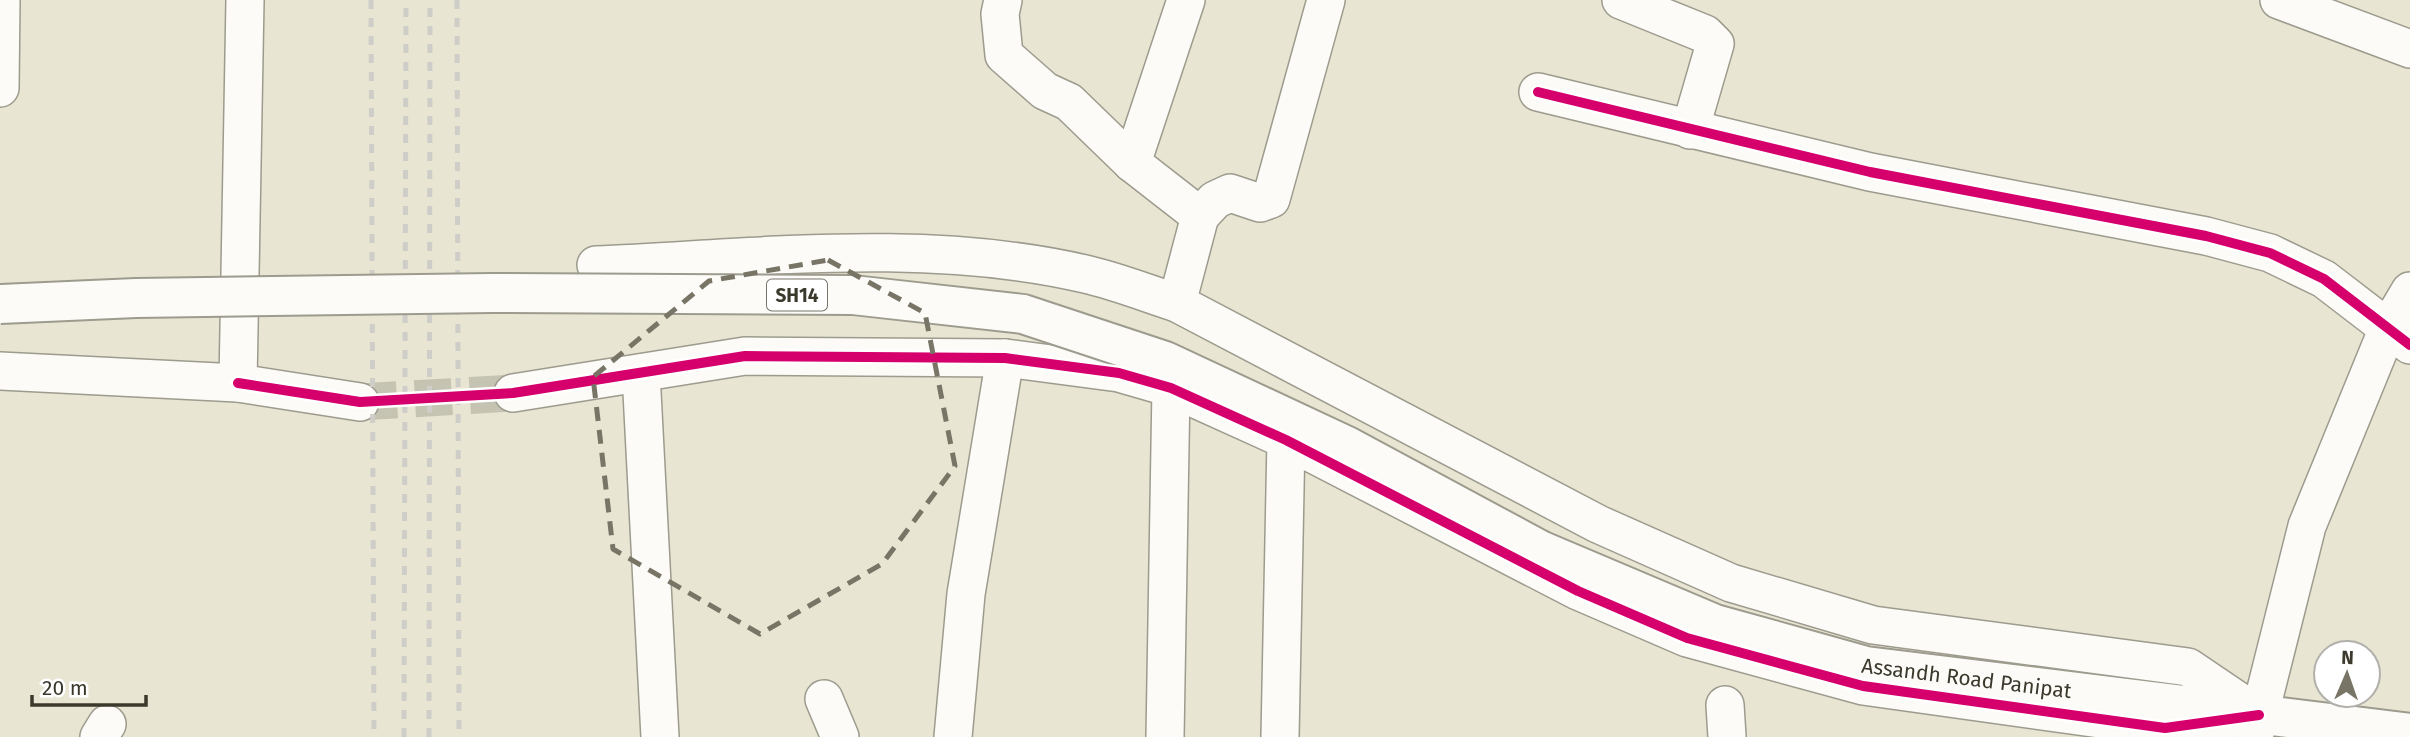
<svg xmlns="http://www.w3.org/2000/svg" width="2410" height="737" viewBox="0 0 2410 737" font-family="'Fira Sans',sans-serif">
<rect width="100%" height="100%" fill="#e8e5d3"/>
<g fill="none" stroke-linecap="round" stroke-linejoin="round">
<path stroke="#c5c3b2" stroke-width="37" stroke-dasharray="37 18" stroke-linecap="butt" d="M 360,402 L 513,393"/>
<g stroke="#9d9b8d" stroke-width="40">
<g id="minor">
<path d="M 1003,0 L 1000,14 L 1004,55 L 1045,91 L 1069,102 L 1132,163 L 1200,216 L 1177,303 L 1598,524 L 1731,583 L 1873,625 L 2188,667 L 2259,715"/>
<path d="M 1621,0 L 1705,34 L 1715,44 L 1690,130"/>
<path d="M 2279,0 L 2410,49"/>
<path d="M 0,88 L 1,0"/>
<path d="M 1538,92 L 1870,172 L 2206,236 L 2270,253 L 2324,279 L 2410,345"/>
<path d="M 1132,163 L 1186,0"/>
<path d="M 1200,216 L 1215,200 L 1230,193 L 1260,203 L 1271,199 L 1326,0"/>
<path d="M 596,265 C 758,258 925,237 1085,274 C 1116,281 1146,293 1177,303"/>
<path d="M 0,371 L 238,383 L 245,0"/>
<path d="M 641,373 L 660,737"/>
<path d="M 238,383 L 360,402"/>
<path d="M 513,393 L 745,356 L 1005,358 L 1119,373 L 1171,388 L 1286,440 L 1578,591 L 1687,638 L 1863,686 L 2165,728 L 2237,718"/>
<path d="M 824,699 L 840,737"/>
<path d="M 1725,705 L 1727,737"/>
<path d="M 99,737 L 107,724"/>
<path d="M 953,737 L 966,594 L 1005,358"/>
<path d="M 1165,737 L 1171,388"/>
<path d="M 1280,737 L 1286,440"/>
<path d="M 2254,737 L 2307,526 L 2388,328 L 2410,291"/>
</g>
</g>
<g stroke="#9d9b8d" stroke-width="42">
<g id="major">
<path id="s1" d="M 1540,550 L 1715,624 L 1866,666 L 2410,733"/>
</g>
</g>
<use href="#minor" stroke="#fcfbf8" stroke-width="37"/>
<use href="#major" stroke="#fcfbf8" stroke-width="38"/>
<g stroke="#cecdc8" stroke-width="5" stroke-dasharray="9 9" stroke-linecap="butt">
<path d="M 371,0 L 374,737"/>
<path d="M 457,0 L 459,737"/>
<path d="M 404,737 L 406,0"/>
<path d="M 429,737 L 430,0"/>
</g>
<g stroke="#9d9b8d" stroke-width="42" stroke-linecap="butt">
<path id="major-bridge" d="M 0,304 L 136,298 L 492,293 L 853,295 L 1023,314 L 1165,361 L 1347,446 L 1540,550"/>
</g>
<use href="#major-bridge" stroke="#fcfbf8" stroke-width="38"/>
<g stroke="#fff" stroke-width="15">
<g id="cycleway">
<path d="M 1538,92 L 1870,172 L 2206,236 L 2270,253 L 2324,279 L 2410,345"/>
<path d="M 238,383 L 360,402 L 513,393 L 745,356 L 1005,358 L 1119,373 L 1171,388 L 1286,440 L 1578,591 L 1687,638 L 1863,686 L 2165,728 L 2259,715"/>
</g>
</g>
<use href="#cycleway" stroke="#d6006c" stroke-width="10"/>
</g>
<path fill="none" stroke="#787566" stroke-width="5" stroke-dasharray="14 9" stroke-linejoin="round" d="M 828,260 L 925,313 L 955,466 L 882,564 L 760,634 L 613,549 L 593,377 L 709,281 Z"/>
<g text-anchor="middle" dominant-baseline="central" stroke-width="5" stroke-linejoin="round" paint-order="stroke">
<rect fill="#fff" stroke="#76746b" stroke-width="2" x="767" y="279.5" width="60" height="31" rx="5"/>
<g font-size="19" font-weight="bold" fill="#3b392c">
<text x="797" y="295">SH14</text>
</g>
<g font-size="21" fill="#3b392c" stroke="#fff">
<text stroke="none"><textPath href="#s1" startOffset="448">Assandh Road Panipat</textPath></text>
</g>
</g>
<g transform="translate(2347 674) rotate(2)"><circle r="33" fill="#ffffff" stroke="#b1b0ab" stroke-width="2"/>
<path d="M0-5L12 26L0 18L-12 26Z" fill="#787566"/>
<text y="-10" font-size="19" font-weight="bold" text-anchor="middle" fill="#3b392c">N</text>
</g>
<path d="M32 695v10h114v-10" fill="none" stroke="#3b392c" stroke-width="3.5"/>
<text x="42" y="695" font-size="21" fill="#3b392c" stroke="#ffffff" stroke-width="5" paint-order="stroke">20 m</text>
</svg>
